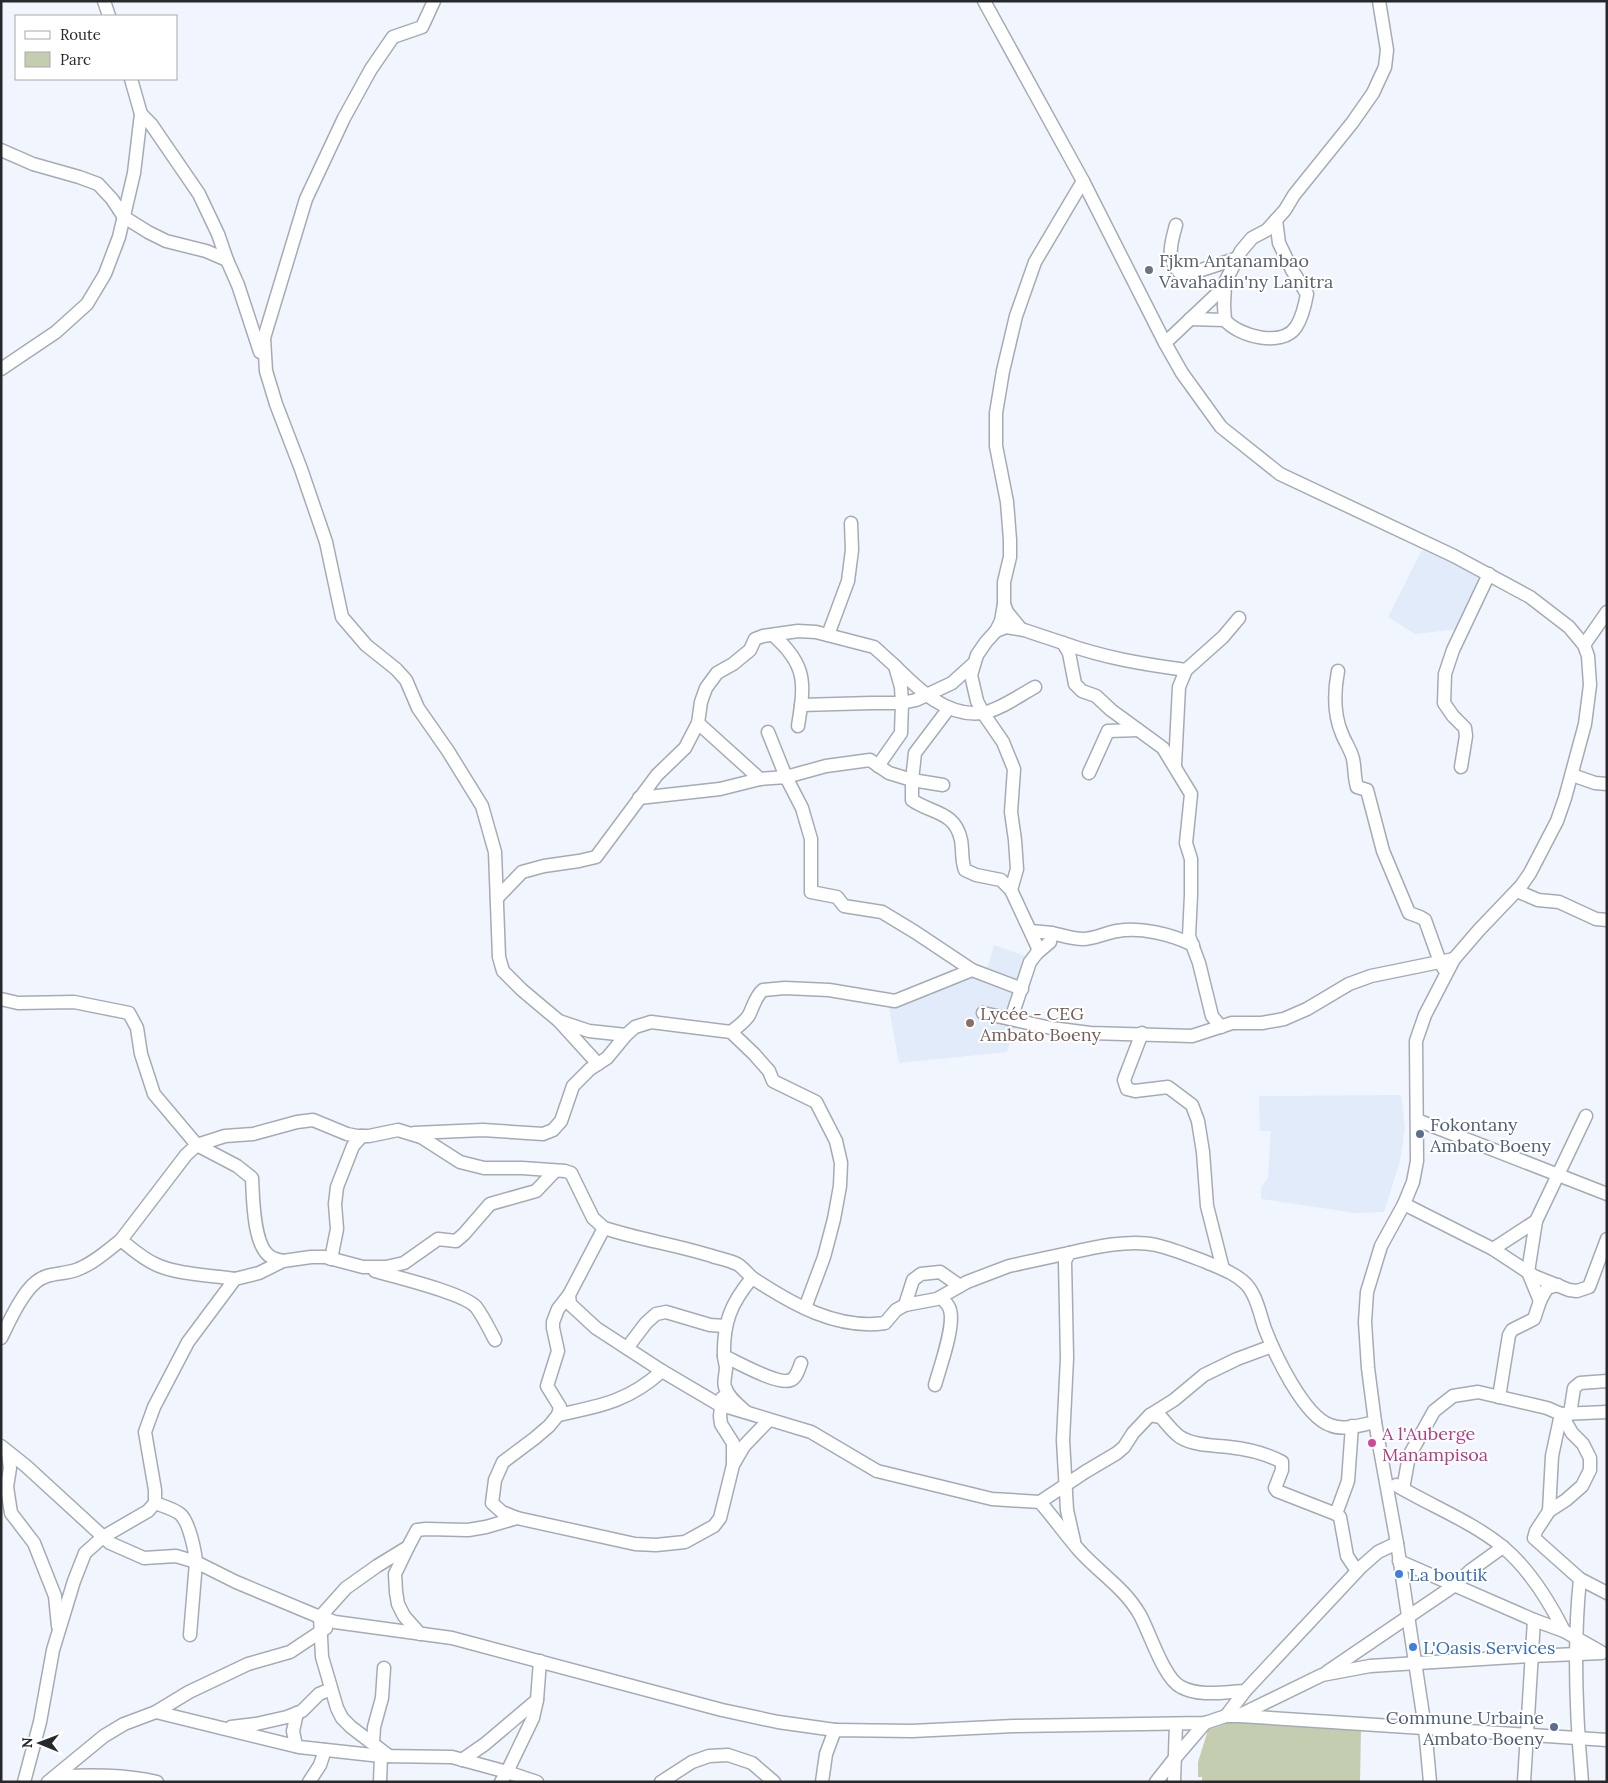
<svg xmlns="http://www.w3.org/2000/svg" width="1608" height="1783" viewBox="0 0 1608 1783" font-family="Lora,serif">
<rect width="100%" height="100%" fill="#f1f6fe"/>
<g fill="#e1ebf9">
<path d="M 1422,550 L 1484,577 L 1459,629 L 1415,634 L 1388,617 Z"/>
<path d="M 994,945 L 1036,960 L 1007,1052 L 899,1063 L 889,1008 L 988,966 Z"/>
<path d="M 1401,1095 L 1405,1127 L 1400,1161 L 1384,1212 L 1356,1213 L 1261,1199 L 1261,1187 L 1268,1178 L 1271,1131 L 1260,1131 L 1259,1096 Z"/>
</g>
<path fill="#c5cdb1" d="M 1237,1720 L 1361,1728 L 1360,1782 L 1202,1782 L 1202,1777 L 1198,1777 L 1198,1762 L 1208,1730 Z"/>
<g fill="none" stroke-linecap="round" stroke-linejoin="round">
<g stroke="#a6abb3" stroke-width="15">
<g id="minor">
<path d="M 104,1 L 109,16"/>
<path d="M 434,1 L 422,27 L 393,37 L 371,69 L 344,118 L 306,199 L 264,338 L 266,371 L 276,404 L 301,469 L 326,542 L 342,617 L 366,645 L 396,669 L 406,680 L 418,708 L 448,751 L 482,806 L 495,852 L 499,957 L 503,971 L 522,990 L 559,1021"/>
<path d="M 984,1 L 1083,181 L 1165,343 L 1182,373 L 1221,427 L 1280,474 L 1454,556 L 1530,597 L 1569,627 L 1584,645 L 1588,656 L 1590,685 L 1585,724 L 1565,798 L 1557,821 L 1530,873 L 1521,886 L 1479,930 L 1454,959 L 1425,1015 L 1416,1041 L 1417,1161 L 1413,1182 L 1404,1204 L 1381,1246 L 1367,1292 L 1365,1322 L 1368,1368 L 1375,1422 L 1397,1543 L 1425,1728 L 1430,1782"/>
<path d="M 141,114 L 151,124 L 199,194 L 218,234 L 227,260"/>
<path d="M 1,150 L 33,164 L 79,177 L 98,184 L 112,199 L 124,217 L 148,232 L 166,241 L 206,251 L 227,260 L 238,285 L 260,352"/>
<path d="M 1176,225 C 1171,243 1166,258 1179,272 L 1192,273 L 1238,258"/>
<path d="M 1225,283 L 1224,306 L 1225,320"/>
<path d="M 1190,319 L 1225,320 C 1238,336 1282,348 1296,327 C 1302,318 1305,305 1307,294 L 1292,270 L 1279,243 L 1276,220"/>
<path d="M 1165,343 L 1221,290 L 1241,251 L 1252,238 L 1267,230 L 1285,210 L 1294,195 L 1352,123 L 1373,93 L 1385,67 L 1387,50 L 1379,1"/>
<path d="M 1,369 L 56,332 L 87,304 L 105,274 L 119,237 L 134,173 L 141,114 L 131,79"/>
<path d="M 1004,604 L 1004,582 L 1010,557 L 1010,540 L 1007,502 L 996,446 L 996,413 L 1003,371 L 1016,316 L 1035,262 L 1083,181"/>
<path d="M 996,631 L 1001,621 L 1004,604 L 1007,612 L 1021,629"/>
<path d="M 773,635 C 807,665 805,683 798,726"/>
<path d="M 828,635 L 848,581 L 852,550 L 851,523"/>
<path d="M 1063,643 C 1105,658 1142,664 1186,670"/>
<path d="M 1584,645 L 1607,612"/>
<path d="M 1338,671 C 1334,692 1333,713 1342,734 C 1345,742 1351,750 1353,759 C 1355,768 1354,777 1357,787 L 1367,790 L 1383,851 L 1409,913 L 1420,917 L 1425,920 L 1440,962 L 1444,969"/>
<path d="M 801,705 L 871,703 L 902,703 L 901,687 L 895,666 C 918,689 946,717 982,713 C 998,711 1020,695 1035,687"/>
<path d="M 949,708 L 915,753 L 912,780 L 912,800 C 932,814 955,811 961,840 C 963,850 961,860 965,870 L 976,875 L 1001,880 L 1011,890"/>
<path d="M 698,723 L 760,779 L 786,777 L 802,808 L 811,839 L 811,892 L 837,897 L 844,906 L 882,912 L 915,932 L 972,970"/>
<path d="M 768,732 L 786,777 L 826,766 L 870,760 L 889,773 L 912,780 L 943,785"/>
<path d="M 1175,765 L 1179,687 L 1186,670 L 1223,637 L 1239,618"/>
<path d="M 878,766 L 901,733 L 902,703 L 916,700 L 952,683 L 973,664"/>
<path d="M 1461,767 L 1466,736 L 1465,728 L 1453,716 L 1444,703 L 1445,674 L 1453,650 L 1489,574"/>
<path d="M 1089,773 L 1108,731 L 1138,730"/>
<path d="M 1572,775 L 1595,783 L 1607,784"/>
<path d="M 639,798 L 720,789 L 760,779"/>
<path d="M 1517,891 L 1538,900 L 1559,902 L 1596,919 L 1607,920"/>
<path d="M 497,898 L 522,872 L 544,866 L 579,861 L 596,857 L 657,775 L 685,748 L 698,723 L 701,702 L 706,688 L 717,673 L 733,664 L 750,650 L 755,639 L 763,636 L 798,631 L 816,632 L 874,647 L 895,666"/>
<path d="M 1031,931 L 1052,933 L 1050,942 L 1037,953"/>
<path d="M 1052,933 C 1061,935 1073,939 1083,939 C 1094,939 1105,933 1117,931 C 1141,927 1171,934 1193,945"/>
<path d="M 1,999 L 18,1003 L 74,1002 L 129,1013 L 137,1028 L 141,1054 L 154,1094 L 197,1145 L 186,1155 L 121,1240 C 132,1249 143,1259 157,1265 C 180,1275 210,1275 235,1279"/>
<path d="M 983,1013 L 1051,1028 L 1090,1033 L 1192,1036 L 1232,1023 L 1262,1023 L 1284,1019 L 1307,1009 L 1349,984 L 1371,976 L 1454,959"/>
<path d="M 1011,1019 L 1030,962 L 1037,953 L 1038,948 L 1011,890 L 1017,869 L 1015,840 L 1011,812 L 1014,769 L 1003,742 L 983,713 L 977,701 L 971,675 L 977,655 L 986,642 L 996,631 L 1006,627 L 1024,630 L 1063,643 L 1069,653 L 1075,684 L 1082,691 L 1096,696 L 1111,710 L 1163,748 L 1191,794 L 1186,843 L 1191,859 L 1191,895 L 1189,936 L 1199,963 L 1212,1016 L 1221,1027"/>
<path d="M 731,1032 C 737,1027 745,1022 749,1015 C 754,1005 755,997 763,990 L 785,988 L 829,990 L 895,1001 L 972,970 L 1022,989"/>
<path d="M 1142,1033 L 1124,1080 L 1127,1089 L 1135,1091 L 1168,1087 L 1192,1105 L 1198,1121 L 1203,1152 L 1207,1206 L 1223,1269"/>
<path d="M 598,1064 L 559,1021 L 589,1031 L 626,1035"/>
<path d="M 1417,1120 L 1607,1194"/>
<path d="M 414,1133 L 483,1130 L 543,1134 L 553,1130 L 561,1121 L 573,1086 L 590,1069 L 607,1058 L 626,1035 L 635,1027 L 651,1022 L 731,1032 L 754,1054 L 769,1071 L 773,1081 L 816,1102 L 836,1141 L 841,1163 L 840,1186 L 834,1219 L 824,1257 L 805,1308"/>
<path d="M 1404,1204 L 1493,1249 L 1534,1276 L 1569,1290 L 1577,1291 L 1589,1287 L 1607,1239"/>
<path d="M 1536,1221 L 1528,1272 L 1540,1301"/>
<path d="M 604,1228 C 641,1240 678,1245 715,1257 C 722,1259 730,1261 737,1264 C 743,1267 748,1275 754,1279 C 792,1304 837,1330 885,1323 L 896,1310 L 905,1305 L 937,1299 L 967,1282 L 1009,1266 L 1069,1253"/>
<path d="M 1493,1249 L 1536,1221 L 1586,1116"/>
<path d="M 331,1259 L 337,1229 L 335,1204 L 337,1187 L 353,1146 L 362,1136"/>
<path d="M 283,1261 C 279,1260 274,1259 271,1257 C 253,1247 253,1197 252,1178 L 237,1166 L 197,1145 L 225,1136 L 253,1134 L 297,1122 L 313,1120 L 347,1134 L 357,1136 L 369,1136 L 398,1130 L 421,1137 L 460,1162 L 484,1168 L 522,1168 L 565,1171 L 571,1173 L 593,1218 L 604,1228 L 569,1295 L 570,1304 L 596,1328 L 662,1371"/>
<path d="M 375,1271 C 396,1277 464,1293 476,1307 C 483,1316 489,1329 495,1340"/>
<path d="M 905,1305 L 913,1280 L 921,1274 L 940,1272 L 960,1286"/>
<path d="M 1,1338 C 9,1322 22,1293 36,1282 C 48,1272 62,1275 76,1270 C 93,1264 108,1250 121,1240"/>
<path d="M 627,1348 L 646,1323 L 656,1314 L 666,1312 L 710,1325 L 725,1326"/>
<path d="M 724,1356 C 737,1362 779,1386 791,1380 C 797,1377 799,1368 801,1363"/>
<path d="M 935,1385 C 940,1367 955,1326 950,1310 C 949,1305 944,1301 941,1297"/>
<path d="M 1499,1397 L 1509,1335 L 1512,1330 L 1534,1319 L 1540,1301 L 1547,1288 L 1558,1285"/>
<path d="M 722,1398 L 720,1416 L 721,1424 L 733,1443 L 733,1464"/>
<path d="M 745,1411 C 737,1404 728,1397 725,1387 C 723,1382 726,1374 726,1368 C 726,1364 724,1360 724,1356 C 723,1323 731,1303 752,1278"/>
<path d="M 1561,1414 L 1572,1433 L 1583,1444 L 1590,1458 L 1590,1470 L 1582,1486 L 1566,1500 L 1549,1511 L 1536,1531 L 1534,1538 L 1580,1579 L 1607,1593"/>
<path d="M 1570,1414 L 1574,1388 L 1580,1383 L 1607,1381"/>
<path d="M 558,1415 C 601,1406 629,1401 662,1371 L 718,1404 L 811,1432 L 877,1471 L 992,1499 L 1040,1502 C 1053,1517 1065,1534 1078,1549 C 1098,1572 1125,1588 1140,1615 C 1150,1633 1164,1679 1181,1687 C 1200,1697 1224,1692 1245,1691"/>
<path d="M 1150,1415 L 1161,1417 C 1166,1423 1173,1432 1180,1437 C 1195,1446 1213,1445 1229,1447 C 1248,1449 1265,1453 1282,1462 L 1282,1470 L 1275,1488 L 1277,1491 L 1336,1514 L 1340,1517 L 1347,1556 L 1357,1571"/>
<path d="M 1,1446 L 26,1466 L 110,1543 L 144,1558 L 176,1556 L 196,1562 L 236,1582 L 315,1615 L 335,1622 L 452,1638 L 722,1710 L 778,1722 L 835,1730"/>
<path d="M 8,1452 L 10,1468 L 7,1487 L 11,1513 L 34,1543 L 55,1596 L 58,1626"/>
<path d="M 1396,1485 C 1431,1506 1471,1521 1503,1547 C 1529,1569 1549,1601 1564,1631"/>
<path d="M 1403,1489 L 1409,1456 L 1434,1411 L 1453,1396 L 1478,1392 L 1547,1408 L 1561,1414 L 1607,1412"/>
<path d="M 1040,1502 L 1085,1472 L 1117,1453 L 1124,1447 L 1133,1433 L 1150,1415 L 1174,1400 L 1204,1375 L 1237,1359 L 1272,1346"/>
<path d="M 155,1503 C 163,1506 174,1509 180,1514 C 189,1521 195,1551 196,1562 L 190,1635"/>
<path d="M 1549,1511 L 1552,1456 L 1561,1414"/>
<path d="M 1336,1514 L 1348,1481 L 1352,1426"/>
<path d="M 517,1518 L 502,1512 L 492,1503 L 495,1480 L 503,1462 L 535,1438 L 549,1426 L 558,1415 L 560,1407 L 547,1386 L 558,1351 L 553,1328 L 553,1322 L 558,1309 L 569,1295"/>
<path d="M 1074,1541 L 1067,1510 L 1063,1440 L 1067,1358 L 1065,1261 L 1069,1253 C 1095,1247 1130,1239 1156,1245 C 1173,1249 1190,1256 1206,1262 C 1220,1268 1235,1273 1246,1284 C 1257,1296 1260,1315 1265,1329 C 1275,1355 1304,1416 1330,1425 C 1344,1431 1361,1425 1375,1422"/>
<path d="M 408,1547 L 395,1574 L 396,1592 L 398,1604 L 404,1616 L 420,1634"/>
<path d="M 1399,1561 L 1534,1620 L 1564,1631 L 1601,1652"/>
<path d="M 1580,1579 C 1573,1645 1576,1715 1582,1782"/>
<path d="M 1327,1672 L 1455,1585 L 1471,1570 L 1503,1547"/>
<path d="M 537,1700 L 533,1718 L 507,1772 L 537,1782"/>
<path d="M 156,1712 L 299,1747 L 381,1756 L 452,1757 L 507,1772 L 501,1782"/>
<path d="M 1242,1714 L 1322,1675 L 1370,1666 L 1531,1656 L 1602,1653"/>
<path d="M 1226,1716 L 1245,1691 L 1361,1567 L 1378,1552 L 1397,1543"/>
<path d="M 231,1727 L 256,1724 L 287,1717 L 302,1711 L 319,1694 L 331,1689"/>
<path d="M 373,1743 L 374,1727 L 382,1698 L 384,1668"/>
<path d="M 296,1746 L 293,1731 L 297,1713"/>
<path d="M 389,1756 L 351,1727 L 342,1718 L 337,1708 L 322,1657 L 320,1617 L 346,1588 L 377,1566 L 408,1547 L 417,1530 L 426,1529 L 468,1530 L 486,1527 L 517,1518 L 635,1544 L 656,1545 L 685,1542 L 714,1526 L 720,1518 L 733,1465 L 744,1446 L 769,1420"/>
<path d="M 462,1760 L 485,1744 L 537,1700 L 540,1661"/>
<path d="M 56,1776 C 89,1775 125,1774 157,1782"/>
<path d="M 24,1782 L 40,1722 L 53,1650 L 74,1581 L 85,1553 L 103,1537 L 148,1511 L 155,1503 L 155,1490 L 145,1432 L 154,1407 L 188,1342 L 235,1279 L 259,1273 L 283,1261 L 311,1257 L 325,1257 L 363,1267 L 386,1267 L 404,1263 L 438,1239 L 456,1241 L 464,1234 L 490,1204 L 536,1191 L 555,1171"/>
<path d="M 48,1782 L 104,1736 L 124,1724 L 156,1712 L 189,1692 L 248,1664 L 290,1652 L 326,1628"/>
<path d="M 309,1782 L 320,1765 L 325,1750"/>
<path d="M 380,1782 L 381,1756"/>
<path d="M 661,1782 L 692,1762 L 709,1756 L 728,1755 L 752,1763 L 774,1782"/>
<path d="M 822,1782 L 826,1754 L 835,1730 L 912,1731 L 1014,1726 L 1205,1723 L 1226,1716 L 1240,1716 L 1607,1740"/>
<path d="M 1156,1782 L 1175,1758 L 1205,1723"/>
<path d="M 1174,1782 L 1176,1724"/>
<path d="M 1524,1782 L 1534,1620"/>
</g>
</g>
<use href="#minor" stroke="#fff" stroke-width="12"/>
</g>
<circle fill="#6b7280" stroke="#fff" stroke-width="2" cx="1149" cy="270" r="5"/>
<circle fill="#8d6e63" stroke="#fff" stroke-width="2" cx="970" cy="1023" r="5"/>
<g fill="#5c6f8a" stroke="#fff" stroke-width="2">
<circle cx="1420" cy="1134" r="5"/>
<circle cx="1554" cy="1727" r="5"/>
</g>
<circle fill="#d1479c" stroke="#fff" stroke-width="2" cx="1372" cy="1443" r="5"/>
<g fill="#3f7fe0" stroke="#fff" stroke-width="2">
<circle cx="1399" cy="1574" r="5"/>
<circle cx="1413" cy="1647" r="5"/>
</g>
<g text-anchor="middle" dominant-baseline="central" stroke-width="4" stroke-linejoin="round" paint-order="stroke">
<g font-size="18" fill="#5b616d" stroke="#fff" text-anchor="start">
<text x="1159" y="260">Fjkm Antanambao<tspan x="1159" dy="21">Vavahadin'ny Lanitra</tspan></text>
</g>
<g font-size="18" fill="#785e54" stroke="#fff" text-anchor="start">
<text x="980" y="1013">Lycée - CEG<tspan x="980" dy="21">Ambato Boeny</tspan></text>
</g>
<g font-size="18" fill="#4e5e75" stroke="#fff" text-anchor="start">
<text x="1430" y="1124">Fokontany<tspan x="1430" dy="21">Ambato Boeny</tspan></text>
<text x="1544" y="1717" text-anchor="end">Commune Urbaine<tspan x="1544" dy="21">Ambato Boeny</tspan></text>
</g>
<g font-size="18" fill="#b23c85" stroke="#fff" text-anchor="start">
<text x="1382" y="1433">A l'Auberge<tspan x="1382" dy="21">Manampisoa</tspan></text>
</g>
<g font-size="18" fill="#366cbe" stroke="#fff" text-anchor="start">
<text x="1409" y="1574">La boutik</text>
<text x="1423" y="1647">L'Oasis Services</text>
</g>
</g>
<rect width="1608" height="1783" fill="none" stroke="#26282b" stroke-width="5"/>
<rect x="15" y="15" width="162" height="65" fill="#ffffff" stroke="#a8a9aa"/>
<rect x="25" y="31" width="25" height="8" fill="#ffffff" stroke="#a8a9aa"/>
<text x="60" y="40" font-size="15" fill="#26282b">Route</text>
<rect x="25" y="52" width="25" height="15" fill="#c5cdb1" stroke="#a8a9aa"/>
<text x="60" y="65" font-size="15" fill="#26282b">Parc</text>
<g transform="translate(40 1743) rotate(271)" stroke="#ffffff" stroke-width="4" paint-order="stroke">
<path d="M0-4L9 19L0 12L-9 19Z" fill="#26282b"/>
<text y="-8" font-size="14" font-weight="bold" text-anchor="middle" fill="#26282b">N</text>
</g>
</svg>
